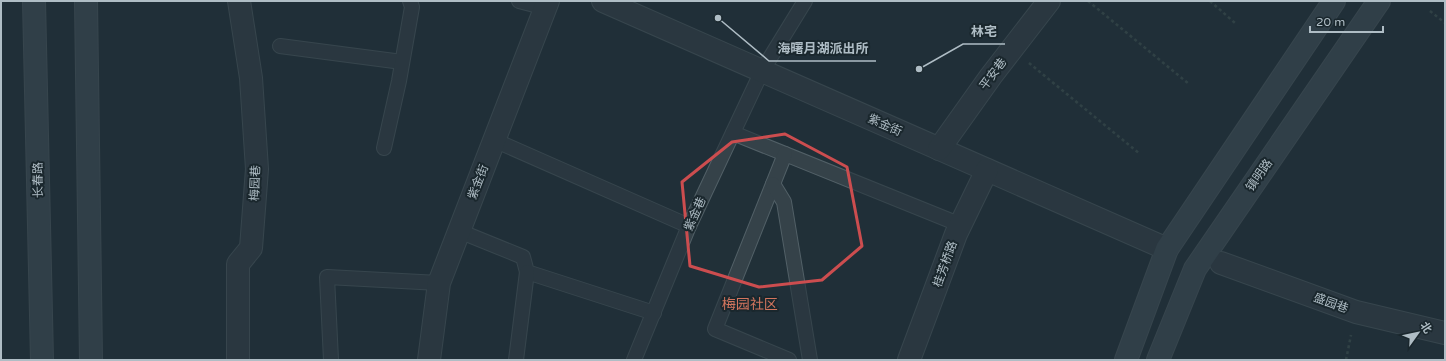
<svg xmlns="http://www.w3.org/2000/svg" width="1446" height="361" viewBox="0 0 1446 361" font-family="'Varela Round','Noto Sans SC',sans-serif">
<rect width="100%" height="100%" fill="#213038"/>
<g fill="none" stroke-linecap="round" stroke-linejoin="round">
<g stroke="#526067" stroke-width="16">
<g id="lane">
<path d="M 519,1 L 546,8"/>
<path d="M 280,46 L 402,62"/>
<path d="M 733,133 L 961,225"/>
<path d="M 494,140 L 689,226"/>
<path d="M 384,148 L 399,81 L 412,7 L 410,1"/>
<path d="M 785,154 L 715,329 L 789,360"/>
<path d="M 773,184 L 784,202 L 810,360"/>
<path d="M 459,231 L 523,257 L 527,272 L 654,313"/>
<path d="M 331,360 L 327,277 L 439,283"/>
<path d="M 516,360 L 527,272"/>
<path d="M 634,360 L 689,226 L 762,71 L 805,1"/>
</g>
</g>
<g stroke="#526067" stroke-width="24">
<g id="street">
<path d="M 603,1 L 1167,249"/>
<path d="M 939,149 L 991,76 L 1049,1"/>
<path d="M 1221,263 L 1356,312 L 1445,333"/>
<path d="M 238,360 L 238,264 L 251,248 L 257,169 L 251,78 L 239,1"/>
<path d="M 429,360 L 439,283 L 548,1"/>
<path d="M 909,360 L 956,234 L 987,170"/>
</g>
</g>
<g stroke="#526067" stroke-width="24">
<g id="secondary">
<path d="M 34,1 L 42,360"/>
<path d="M 86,1 L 91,360"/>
<path d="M 1126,360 L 1167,249 L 1334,1"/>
<path d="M 1158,360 L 1195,269 L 1379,1"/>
</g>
</g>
<g stroke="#435856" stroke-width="2.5" stroke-dasharray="3 3" stroke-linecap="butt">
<path d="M 1088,1 L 1189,84"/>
<path d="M 1210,1 L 1235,23"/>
<path d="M 1430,11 L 1445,23"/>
<path d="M 1029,63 L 1140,154"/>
<path d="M 1346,360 L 1351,335"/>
</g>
<use href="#lane" stroke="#354249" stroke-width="14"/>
<use href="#street" stroke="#354249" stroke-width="22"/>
<use href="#secondary" stroke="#43525c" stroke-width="22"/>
</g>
<path d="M0 0H1446V361H0ZM 785,134 L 847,167 L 862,246 L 822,280 L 759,287 L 690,266 L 682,182 L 732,142 Z" fill="#213038" fill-opacity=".55" fill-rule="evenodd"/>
<path fill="none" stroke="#cc4d4f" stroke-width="3" stroke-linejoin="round" d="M 785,134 L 847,167 L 862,246 L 822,280 L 759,287 L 690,266 L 682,182 L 732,142 Z"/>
<g text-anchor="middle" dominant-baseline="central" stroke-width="4" stroke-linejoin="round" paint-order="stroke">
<g font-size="12" fill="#afbdc5" stroke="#1a272d">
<text transform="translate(993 74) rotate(-53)">平安巷</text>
<text transform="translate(885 125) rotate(24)">紫金街</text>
<text transform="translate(1259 175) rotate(-55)">镇明路</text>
<text transform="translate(38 180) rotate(-91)">长春路</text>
<text transform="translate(478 182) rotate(-69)">紫金街</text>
<text transform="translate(255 183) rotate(-88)">梅园巷</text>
<text transform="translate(695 214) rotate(-66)">紫金巷</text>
<text transform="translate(945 264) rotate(-70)">桂芳桥路</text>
<text transform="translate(1331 303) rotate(20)">盛园巷</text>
</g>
<g font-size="14" fill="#d2755e" stroke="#1a272d">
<text x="750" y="304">梅园社区</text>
</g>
</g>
<path fill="none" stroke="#afbdc5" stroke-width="1.5" d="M919 69L963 44H1005M718 18L769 61H876"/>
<g fill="#afbdc5" stroke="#1a272d" stroke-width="1.5">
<circle cx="919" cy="69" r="4"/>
<circle cx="718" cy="18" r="4"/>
</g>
<g font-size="13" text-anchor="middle" font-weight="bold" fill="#afbdc5" stroke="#1a272d" stroke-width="4" stroke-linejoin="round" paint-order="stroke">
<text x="984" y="36">林宅</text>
<text x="823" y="53">海曙月湖派出所</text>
</g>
<rect width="1446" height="361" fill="none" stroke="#afbdc5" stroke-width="4"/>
<g transform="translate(1418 333) rotate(57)" stroke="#1a272d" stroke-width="3" paint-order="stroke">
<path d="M0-3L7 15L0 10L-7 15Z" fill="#afbdc5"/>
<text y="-6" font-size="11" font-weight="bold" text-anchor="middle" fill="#afbdc5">北</text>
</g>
<path d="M1310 26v6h73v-6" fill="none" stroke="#afbdc5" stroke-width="2"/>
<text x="1316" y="26" font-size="12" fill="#afbdc5" stroke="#1a272d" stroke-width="3" paint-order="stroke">20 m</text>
</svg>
